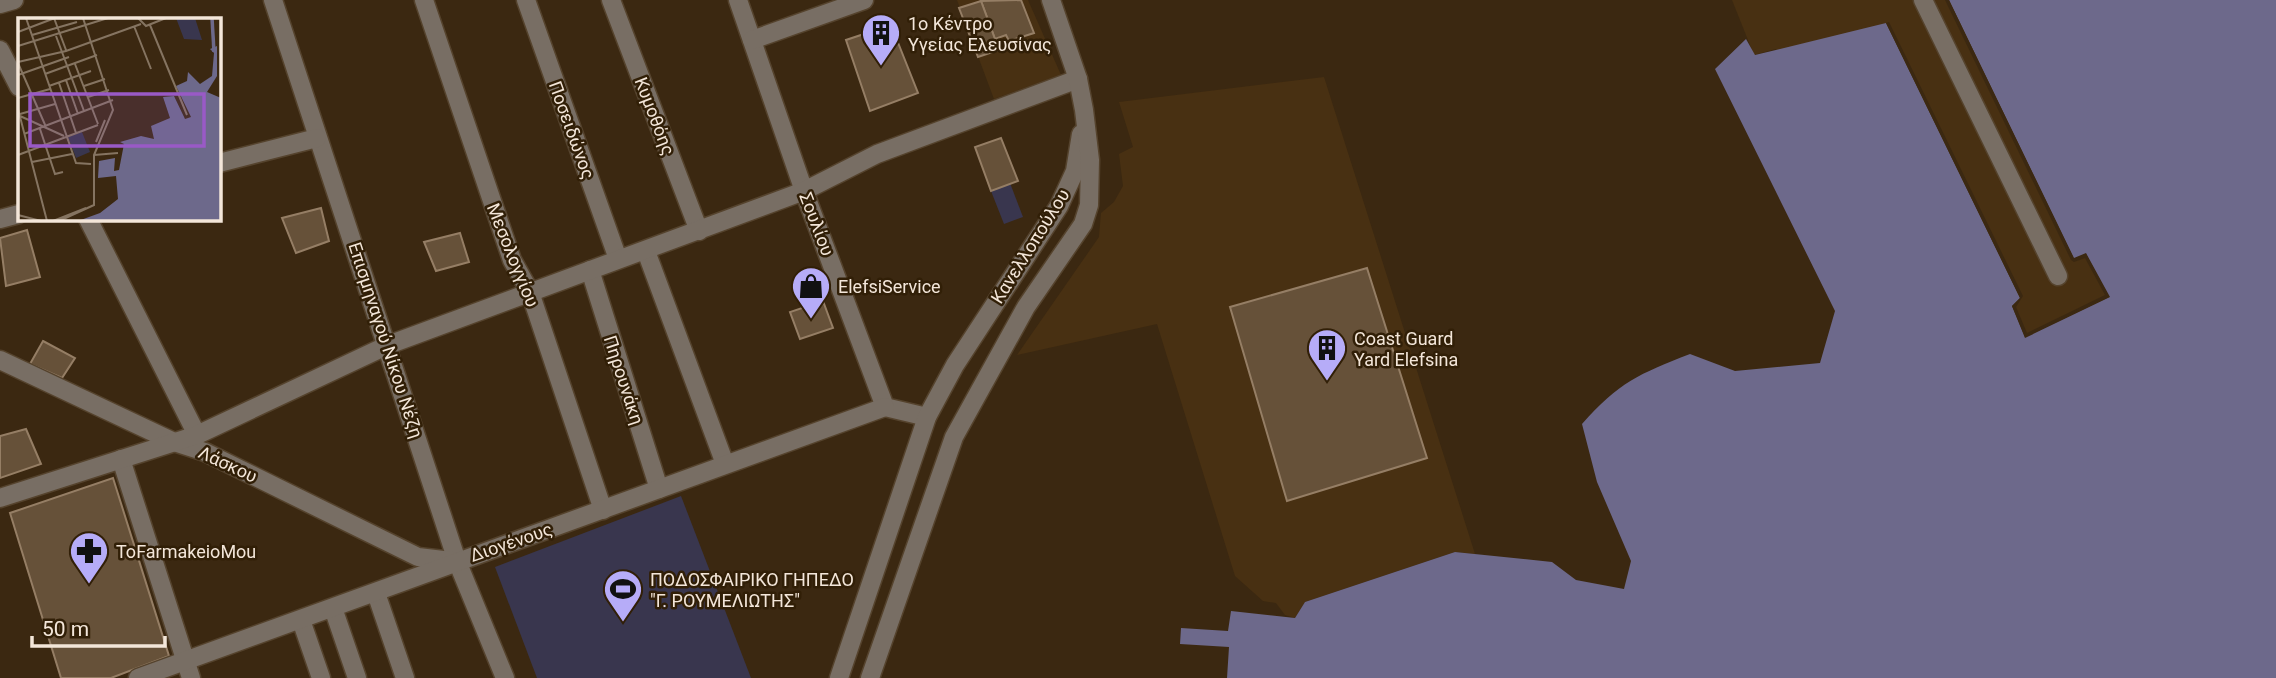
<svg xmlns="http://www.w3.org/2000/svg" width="2276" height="678" viewBox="0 0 2276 678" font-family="Roboto,sans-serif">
<rect width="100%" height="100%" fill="#3b2811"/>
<g fill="#483012">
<path d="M 957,0 L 1028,0 L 1061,75 L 994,99 Z"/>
<path d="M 1732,0 L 1964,0 L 2110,297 L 2025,338 L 2012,306 L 2020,298 L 1776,49 L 1754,55 Z"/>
<path d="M 1324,77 L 1475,554 L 1455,552 L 1305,602 L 1295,618 L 1285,615 L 1276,603 L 1263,601 L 1235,576 L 1157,324 L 1017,355 L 1099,237 L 1101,213 L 1114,202 L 1123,186 L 1119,154 L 1133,147 L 1119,102 Z"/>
</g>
<g fill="#39364e">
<path d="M 1010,183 L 1023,217 L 1004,224 L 991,191 Z"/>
<path d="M 681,496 L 751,678 L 537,678 L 495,567 Z"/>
</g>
<path fill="#6d698b" d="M 1949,0 L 2276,0 L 2276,678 L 1227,678 L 1229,647 L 1180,644 L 1181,628 L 1228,631 L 1231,611 L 1295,618 L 1305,602 L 1455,552 L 1552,562 L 1576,580 L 1624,589 L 1631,561 L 1597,482 L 1582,424 C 1619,382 1639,374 1690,354 L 1735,371 L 1820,363 L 1835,311 L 1715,69 L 1746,39 L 1755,55 L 1886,23 L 2020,298 L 2012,306 L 2025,337 L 2109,297 L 2086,254 L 2074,259 Z"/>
<path fill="#3b2811" d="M 1945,0 L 1949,0 L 2074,258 L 2086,253 L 2110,297 L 2025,338 L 2012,306 L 2020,298 L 1886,23 L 1889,22 L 2023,296 L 2016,307 L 2027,333 L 2105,295 L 2085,258 L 2074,262 L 2071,260 Z"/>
<g fill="#665139" stroke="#957e65" stroke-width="2">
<path d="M 1021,0 L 1034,33 L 1009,41 L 1006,35 L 995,39 L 981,1 Z"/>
<path d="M 981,1 L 999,50 L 978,57 L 959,8 Z"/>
<path d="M 891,25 L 918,93 L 870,111 L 846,40 Z"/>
<path d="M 1001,138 L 1018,181 L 991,191 L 975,147 Z"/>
<path d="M 321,208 L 329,241 L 296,253 L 282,218 Z"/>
<path d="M 27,230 L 40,277 L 6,286 L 0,238 Z"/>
<path d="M 460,233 L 469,262 L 436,271 L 424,242 Z"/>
<path d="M 1367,268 L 1427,458 L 1287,501 L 1230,307 Z"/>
<path d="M 823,301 L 833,328 L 800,339 L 790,312 Z"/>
<path d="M 43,341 L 75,358 L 62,378 L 30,364 Z"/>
<path d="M 26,429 L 41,464 L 0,478 L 0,436 Z"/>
<path d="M 113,478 L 169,656 L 111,678 L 61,678 L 10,513 Z"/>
</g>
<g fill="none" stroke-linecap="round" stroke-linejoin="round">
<g stroke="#55432d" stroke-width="21">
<g id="minor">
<path d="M 273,0 L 457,561 L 505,678"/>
<path d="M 424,0 L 512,260 L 530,292 L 603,510"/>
<path d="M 526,0 L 618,259"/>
<path d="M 611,0 L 699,231"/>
<path d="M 738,0 L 804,191 L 885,407 L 927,417"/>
<path d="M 1923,0 L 2058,276"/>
<path d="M 0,4 L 14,0"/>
<path d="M 752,40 L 864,0"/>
<path d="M 0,50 L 19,87"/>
<path d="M 219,163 L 317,138"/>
<path d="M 0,219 L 19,214"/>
<path d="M 88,219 L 197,435"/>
<path d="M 646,251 L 725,464"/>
<path d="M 590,270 L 659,489"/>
<path d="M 0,360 L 174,442 L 205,452 L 418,557 L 452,561"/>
<path d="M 121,459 L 191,678"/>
<path d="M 0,498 L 197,435 L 388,345 L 804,191 L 877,154 L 1078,79"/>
<path d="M 376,593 L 405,678"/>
<path d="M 333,608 L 357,678"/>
<path d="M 301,620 L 321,678"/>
<path d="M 138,678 L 885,407"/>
<path d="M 839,678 L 927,417 L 955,365 L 1059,206 L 1075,171 L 1081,134"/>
<path d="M 870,678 L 954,437 L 1026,307 L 1083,224 L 1089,205 L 1090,160 L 1084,110 L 1078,79 L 1051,0"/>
</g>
</g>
<use href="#minor" stroke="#786e64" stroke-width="18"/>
</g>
<defs>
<g id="building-pin" transform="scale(2.0125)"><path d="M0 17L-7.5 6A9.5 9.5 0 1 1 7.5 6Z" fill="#b6acf8" stroke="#311f07"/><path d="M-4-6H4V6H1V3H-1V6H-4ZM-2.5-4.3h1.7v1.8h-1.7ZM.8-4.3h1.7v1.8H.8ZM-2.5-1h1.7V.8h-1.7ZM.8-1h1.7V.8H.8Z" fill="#111"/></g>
<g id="shop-pin" transform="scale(2.0125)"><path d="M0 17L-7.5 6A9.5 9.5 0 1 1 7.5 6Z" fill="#b6acf8" stroke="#311f07"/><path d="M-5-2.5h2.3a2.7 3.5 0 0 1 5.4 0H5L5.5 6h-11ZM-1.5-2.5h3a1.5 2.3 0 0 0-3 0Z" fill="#111"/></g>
<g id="pharmacy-pin" transform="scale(2.0125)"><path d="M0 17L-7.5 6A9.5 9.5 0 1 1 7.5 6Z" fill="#b6acf8" stroke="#311f07"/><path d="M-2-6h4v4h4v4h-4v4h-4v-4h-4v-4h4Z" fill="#111"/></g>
<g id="stadium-pin" transform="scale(2.0125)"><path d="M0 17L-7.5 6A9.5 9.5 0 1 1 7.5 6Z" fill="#b6acf8" stroke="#311f07"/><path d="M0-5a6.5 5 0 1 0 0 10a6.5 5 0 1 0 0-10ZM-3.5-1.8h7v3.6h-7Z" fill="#111"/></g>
</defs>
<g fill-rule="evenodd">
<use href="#building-pin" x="881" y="33"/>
<use href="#shop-pin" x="811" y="286"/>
<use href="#building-pin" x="1327" y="348"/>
<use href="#pharmacy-pin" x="89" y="551"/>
<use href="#stadium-pin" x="623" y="589"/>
</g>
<g text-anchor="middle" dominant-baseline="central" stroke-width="5" stroke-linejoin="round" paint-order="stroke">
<g font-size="18" fill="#f3e6d9" stroke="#311f07" text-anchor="start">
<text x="908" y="23">1ο Κέντρο<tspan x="908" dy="21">Υγείας Ελευσίνας</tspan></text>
<text x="838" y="286">ElefsiService</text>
<text x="1354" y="338">Coast Guard<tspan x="1354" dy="21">Yard Elefsina</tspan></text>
<text x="116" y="551">ToFarmakeioMou</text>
<text x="650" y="579">ΠΟΔΟΣΦΑΙΡΙΚΟ ΓΗΠΕΔΟ<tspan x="650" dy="21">"Γ. ΡΟΥΜΕΛΙΩΤΗΣ"</tspan></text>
</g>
<g font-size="18" fill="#f3e6d9" stroke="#311f07">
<text transform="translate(655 116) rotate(69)">Κυμοθόης</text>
<text transform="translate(572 130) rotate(70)">Ποσειδώνος</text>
<text transform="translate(817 224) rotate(69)">Σουλίου</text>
<text transform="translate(1030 246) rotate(-58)">Κανελλοπούλου</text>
<text transform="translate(513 255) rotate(68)">Μεσολογγίου</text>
<text transform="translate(386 340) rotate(72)">Επισμηναγού Νίκου Νέζη</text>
<text transform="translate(624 380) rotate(72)">Πηρουνάκη</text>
<text transform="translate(228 464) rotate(25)">Λάσκου</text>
<text transform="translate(511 542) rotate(-19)">Διογένους</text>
</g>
</g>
<g transform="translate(18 18)">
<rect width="203" height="203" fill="#3b2811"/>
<path d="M 158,0 L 177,0 L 184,22 L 166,21 ZM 64,114 L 72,134 L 58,140 L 50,119 Z" fill="#39364e"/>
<path d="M 199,28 L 199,58 L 189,74 L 203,80 L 203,203 L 60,203 L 82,195 L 100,181 L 98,158 L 80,160 L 81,143 L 97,140 L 96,153 L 101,152 L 106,126 L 102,124 L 123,118 L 136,121 L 133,108 L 152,100 L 145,79 L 156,78 L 167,101 L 173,99 L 158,68 L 169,63 L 170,54 L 182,66 L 194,58 L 196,35 L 192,31 Z" fill="#6d698b"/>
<path fill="none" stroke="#6d698b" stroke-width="3.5" d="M 194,0 L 196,34"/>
<path fill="none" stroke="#857461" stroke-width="2" d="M 8,0 L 58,145 L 73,146M 36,0 L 48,32M 120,0 L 128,8 L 148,0M 132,7 L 169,97M 116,8 L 133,51M 0,14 L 37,0M 14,17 L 59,4M 38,18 L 66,93M 0,28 L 90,0M 0,44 L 48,33 L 123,6M 0,45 L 28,109M 57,46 L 80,106M 27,56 L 79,37M 0,57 L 51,39M 48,62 L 60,96M 41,65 L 58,115M 31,68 L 73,53M 66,68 L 87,61M 70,79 L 91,72M 0,80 L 32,71M 0,91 L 29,203M 2,96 L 37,86M 2,98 L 46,118M 22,111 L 37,156 L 45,154M 6,116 L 95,82M 78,124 L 87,102M 0,137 L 80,107M 76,137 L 100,135M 14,144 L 54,136M 0,197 L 23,203M 35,203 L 68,190M 41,203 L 76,187 L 76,137 L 95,92 L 65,0"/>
<path fill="#995ac6" fill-opacity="0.15" stroke="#995ac6" stroke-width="3.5" d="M 12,76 L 186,76 L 186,128 L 12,128 Z"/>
<rect width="203" height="203" fill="none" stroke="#f3e6d9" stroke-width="3.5"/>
</g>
<path d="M32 636v10h133v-10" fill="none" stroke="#f3e6d9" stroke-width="3.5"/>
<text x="42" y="636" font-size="21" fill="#f3e6d9" stroke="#311f07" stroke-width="5" paint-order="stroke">50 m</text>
</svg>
